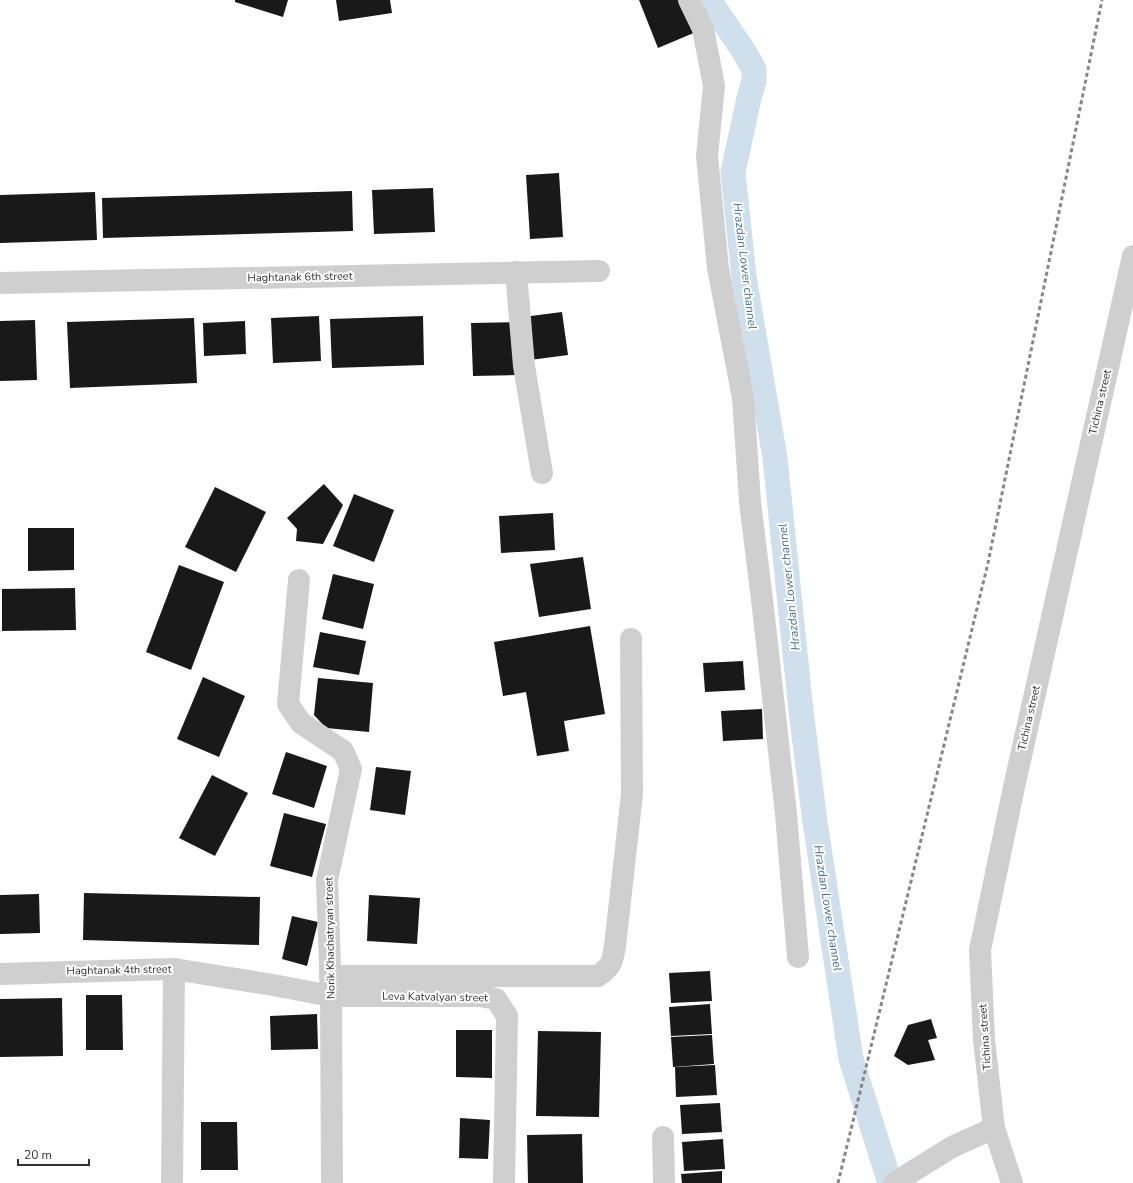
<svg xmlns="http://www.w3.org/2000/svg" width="1133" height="1183" viewBox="0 0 1133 1183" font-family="'Nunito Sans',sans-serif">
<rect width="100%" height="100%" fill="#fff"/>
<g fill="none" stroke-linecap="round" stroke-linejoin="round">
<path stroke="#cfdfeb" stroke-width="25" d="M 709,0 L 743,50 L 754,69 L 754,81 L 749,98 L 733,172 L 744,277 L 775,458 L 801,711 L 815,822 L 851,1059 L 890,1183"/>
</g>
<g fill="#191919">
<path d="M 235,0 L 288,0 L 283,17 L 235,2 Z"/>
<path d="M 336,0 L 390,0 L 392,13 L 339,21 Z"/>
<path d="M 639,0 L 683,0 L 696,32 L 658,48 Z"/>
<path d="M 559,173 L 563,237 L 530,239 L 526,175 Z"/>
<path d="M 433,188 L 435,232 L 374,234 L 372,190 Z"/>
<path d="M 352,191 L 353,231 L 103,238 L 102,198 Z"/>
<path d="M 95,192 L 97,240 L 0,243 L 0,195 Z"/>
<path d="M 562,312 L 568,355 L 530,360 L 523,317 Z"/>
<path d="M 319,316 L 321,361 L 273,363 L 271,318 Z"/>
<path d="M 423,316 L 424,365 L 332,368 L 330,319 Z"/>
<path d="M 194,318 L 197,383 L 70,388 L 67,322 Z"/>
<path d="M 35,320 L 37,380 L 0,381 L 0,321 Z"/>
<path d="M 245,321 L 246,354 L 204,356 L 203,323 Z"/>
<path d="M 516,322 L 518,375 L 473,376 L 471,323 Z"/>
<path d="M 324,484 L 343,505 L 323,544 L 296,541 L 297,529 L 287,518 Z"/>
<path d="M 215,487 L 266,512 L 236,572 L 185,547 Z"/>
<path d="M 354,494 L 394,510 L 374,562 L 333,546 Z"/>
<path d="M 553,513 L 555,550 L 501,553 L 499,516 Z"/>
<path d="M 28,528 L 74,528 L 74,570 L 28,571 Z"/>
<path d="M 583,557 L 591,609 L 539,617 L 530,564 Z"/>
<path d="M 179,565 L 224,582 L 191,670 L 146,652 Z"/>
<path d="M 333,574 L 374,584 L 363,629 L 322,619 Z"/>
<path d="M 75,588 L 76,630 L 2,631 L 2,589 Z"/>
<path d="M 590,626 L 605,714 L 564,721 L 569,751 L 537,756 L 526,692 L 503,696 L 494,642 Z"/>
<path d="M 320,632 L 366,641 L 359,675 L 313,667 Z"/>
<path d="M 743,661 L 745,690 L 705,692 L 703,663 Z"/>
<path d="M 203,677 L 245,696 L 219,757 L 177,739 Z"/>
<path d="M 318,678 L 373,683 L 369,732 L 326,728 L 314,715 Z"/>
<path d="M 762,709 L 763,739 L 723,741 L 721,711 Z"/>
<path d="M 286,752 L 327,766 L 314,808 L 272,794 Z"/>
<path d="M 376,767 L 411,771 L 405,815 L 370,810 Z"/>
<path d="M 212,775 L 248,793 L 215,856 L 179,838 Z"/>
<path d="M 284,813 L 326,824 L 312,877 L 270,866 Z"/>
<path d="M 84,893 L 260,897 L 259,945 L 83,940 Z"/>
<path d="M 39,894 L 40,933 L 0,934 L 0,895 Z"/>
<path d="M 369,895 L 420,898 L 417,944 L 367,941 Z"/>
<path d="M 292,916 L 318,922 L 307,966 L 282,959 Z"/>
<path d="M 710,971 L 712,1001 L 671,1003 L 669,973 Z"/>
<path d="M 86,995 L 122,995 L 123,1050 L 86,1050 Z"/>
<path d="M 62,998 L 63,1056 L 0,1057 L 0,999 Z"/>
<path d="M 710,1004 L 712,1034 L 671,1036 L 669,1007 Z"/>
<path d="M 317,1014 L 318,1049 L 271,1050 L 270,1016 Z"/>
<path d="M 931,1019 L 937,1038 L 928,1040 L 935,1060 L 908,1065 L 894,1056 L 908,1025 Z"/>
<path d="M 456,1030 L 492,1030 L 492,1078 L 456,1077 Z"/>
<path d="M 538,1031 L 601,1032 L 599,1117 L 536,1116 Z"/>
<path d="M 712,1035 L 714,1064 L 673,1067 L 671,1037 Z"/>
<path d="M 715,1065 L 717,1095 L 676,1097 L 675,1067 Z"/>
<path d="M 720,1103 L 722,1132 L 682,1134 L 680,1105 Z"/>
<path d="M 460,1118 L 490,1120 L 488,1159 L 459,1158 Z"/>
<path d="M 201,1122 L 237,1122 L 238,1170 L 201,1170 Z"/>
<path d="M 582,1134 L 583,1183 L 528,1183 L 527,1135 Z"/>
<path d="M 723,1139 L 725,1169 L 684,1171 L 682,1142 Z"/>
<path d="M 722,1171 L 722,1183 L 682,1183 L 681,1174 Z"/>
</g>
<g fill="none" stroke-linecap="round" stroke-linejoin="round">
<g stroke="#cfcfcf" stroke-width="22">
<path d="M 689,0 L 703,29 L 714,86 L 707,156 L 718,268 L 743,398 L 750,502 L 763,608 L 786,814 L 798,957"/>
<path d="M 516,272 L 524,366 L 542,473"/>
<path d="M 0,283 L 599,271"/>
<path d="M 299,580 L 288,704 L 301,723 L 343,751 L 351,769 L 327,880 L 331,996 L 332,1183"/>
<path d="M 0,974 L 174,969 L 273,985 L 331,996 L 480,996 L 496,999 L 507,1016 L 504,1183"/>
<path d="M 330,976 L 598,976 C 612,966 612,963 615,946 L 632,794 L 631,639"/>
<path d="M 663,1137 L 664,1183"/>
<path d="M 172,1183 L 174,969"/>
<path d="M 894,1183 L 952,1147 L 994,1128"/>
<path d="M 1012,1183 L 994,1128 L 984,1040 L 980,950 L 1014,787 L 1133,256"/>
</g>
<path stroke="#878787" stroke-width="3" stroke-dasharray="4 3" stroke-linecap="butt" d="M 838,1183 L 988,563 L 1102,0"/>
</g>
<g text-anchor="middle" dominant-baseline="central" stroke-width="4" stroke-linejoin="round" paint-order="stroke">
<g font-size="11" fill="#323232" stroke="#fff">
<text transform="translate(300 277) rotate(-1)">Haghtanak 6th street</text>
<text transform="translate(1100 402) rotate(-77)">Tichina street</text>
<text transform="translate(1029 718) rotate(-77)">Tichina street</text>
<text transform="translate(330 938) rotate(-91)">Norik Khachatryan street</text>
<text transform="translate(119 970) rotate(-1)">Haghtanak 4th street</text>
<text transform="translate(435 997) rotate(1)">Leva Katvalyan street</text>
<text transform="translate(985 1037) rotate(-94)">Tichina street</text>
</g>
<g font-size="12" font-style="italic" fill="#446f8f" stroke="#fff">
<text transform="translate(745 266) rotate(83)">Hrazdan Lower channel</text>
<text transform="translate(789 587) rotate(-96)">Hrazdan Lower channel</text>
<text transform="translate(828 908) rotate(81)">Hrazdan Lower channel</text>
</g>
</g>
<path d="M18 1159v6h71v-6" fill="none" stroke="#323232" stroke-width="2"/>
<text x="24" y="1159" font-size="12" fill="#323232" stroke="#ffffff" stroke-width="3" paint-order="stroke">20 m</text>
</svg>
